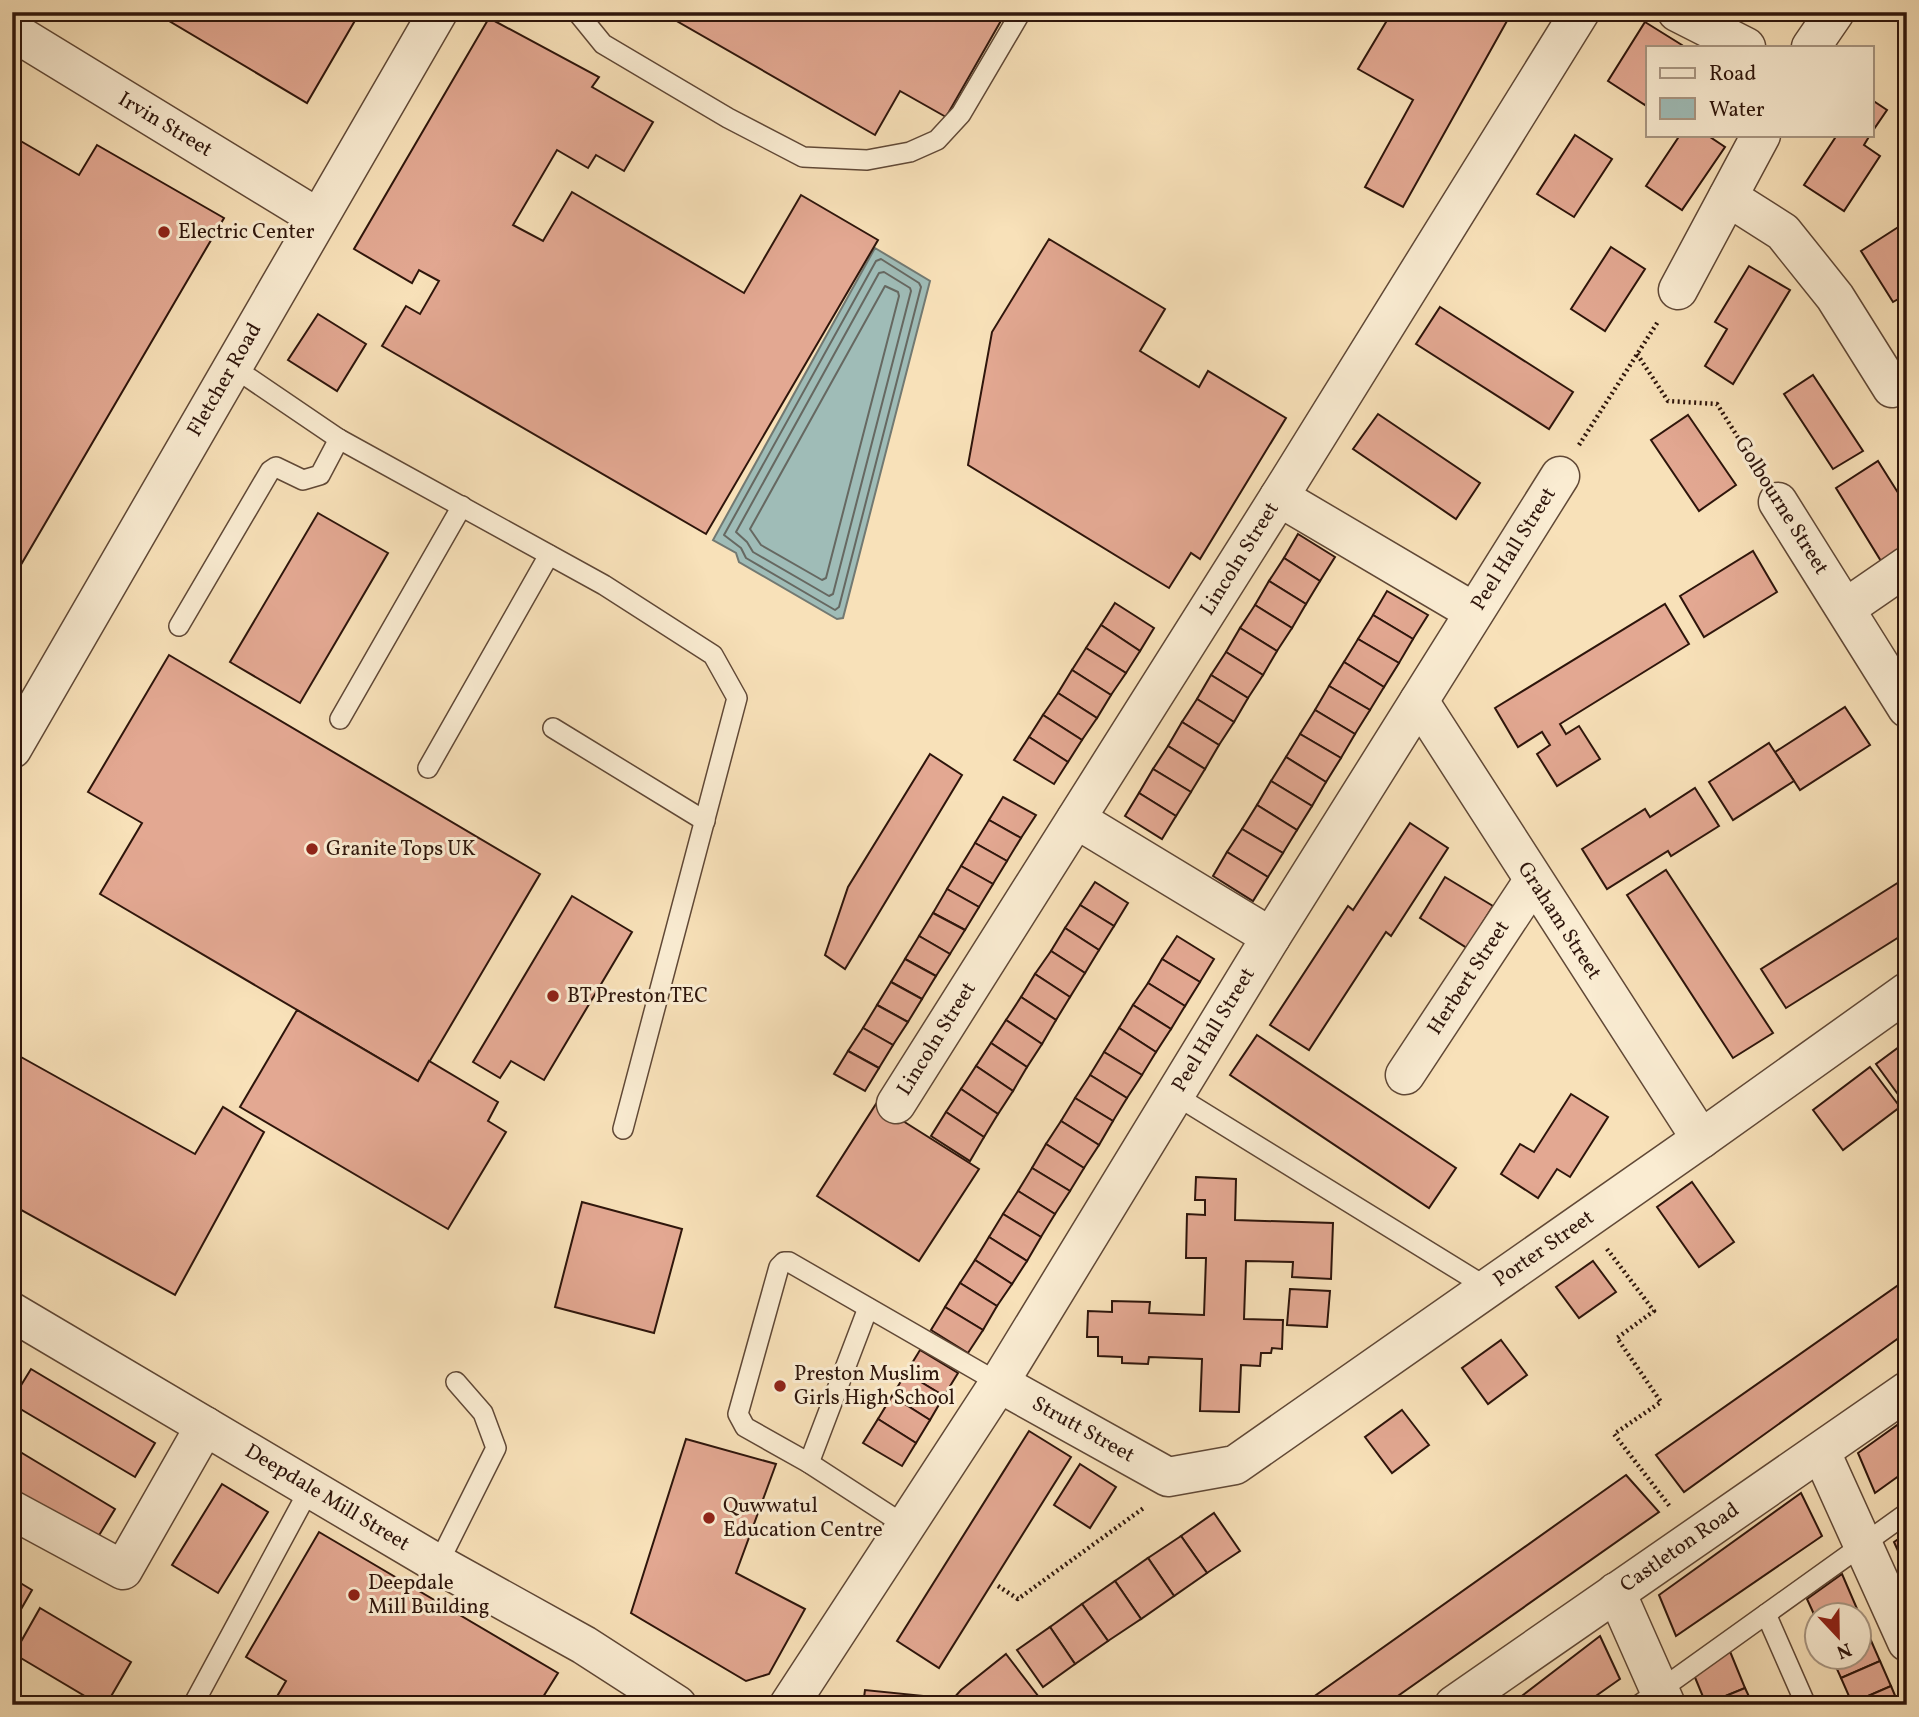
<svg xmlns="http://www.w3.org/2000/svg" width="1919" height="1717" viewBox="0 0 1919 1717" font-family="Vollkorn,serif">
<rect width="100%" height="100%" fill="#f8e1b9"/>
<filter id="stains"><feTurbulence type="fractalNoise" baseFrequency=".00286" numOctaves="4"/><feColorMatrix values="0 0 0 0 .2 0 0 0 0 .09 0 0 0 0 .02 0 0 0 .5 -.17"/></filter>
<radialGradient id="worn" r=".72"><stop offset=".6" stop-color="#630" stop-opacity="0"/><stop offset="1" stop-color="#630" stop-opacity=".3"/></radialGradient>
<path fill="#9fbcb7" stroke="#727972" stroke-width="2" d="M 875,248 L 930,281 L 843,618 L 837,619 L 739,562 L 736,553 L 713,540 Z"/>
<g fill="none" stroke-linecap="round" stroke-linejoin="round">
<g stroke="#666861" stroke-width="2">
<path d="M 881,259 L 919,283 L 921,287 L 839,607 L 835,610 L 746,558 L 741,548 L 724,535 L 876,261 Z"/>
<path d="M 884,272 L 910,288 L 911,291 L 833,594 L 829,596 L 753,552 L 747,542 L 736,532 L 879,273 Z"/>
<path d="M 885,286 L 898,292 L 899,296 L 826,578 L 822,580 L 761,545 L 750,529 Z"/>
</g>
</g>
<g fill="#e3a892" stroke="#2e150b" stroke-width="2">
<path d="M 154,12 L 360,12 L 307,103 Z"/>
<path d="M 661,12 L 1006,12 L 946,117 L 900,91 L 875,135 Z"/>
<path d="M 1392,12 L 1512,12 L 1403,207 L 1365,187 L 1413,100 L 1358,69 Z"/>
<path d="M 489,18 L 599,77 L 592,87 L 653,122 L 624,171 L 596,155 L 588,168 L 557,150 L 513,225 L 543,241 L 572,192 L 744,293 L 801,195 L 878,240 L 706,534 L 382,346 L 406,306 L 420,314 L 439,281 L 419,270 L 412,283 L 354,249 Z"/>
<path d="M 1645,22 L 1682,45 L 1681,47 L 1648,47 L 1648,100 L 1645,105 L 1608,81 Z"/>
<path d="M 1872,100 L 1887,110 L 1872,132 Z"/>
<path d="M 1575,135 L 1612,159 L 1574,217 L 1537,194 Z"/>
<path d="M 1680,135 L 1707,135 L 1725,147 L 1682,210 L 1646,186 Z"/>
<path d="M 1837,135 L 1870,135 L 1864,145 L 1880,156 L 1844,211 L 1804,185 Z"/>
<path d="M 12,136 L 79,175 L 97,145 L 224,218 L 12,580 Z"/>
<path d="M 1903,224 L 1907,229 L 1907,294 L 1893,302 L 1861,251 Z"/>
<path d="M 1049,239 L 1165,309 L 1140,351 L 1199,387 L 1208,371 L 1286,418 L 1200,559 L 1191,553 L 1169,588 L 968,465 L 992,332 Z"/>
<path d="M 1611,247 L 1645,269 L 1605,331 L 1571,309 Z"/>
<path d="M 1749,266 L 1790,290 L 1733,384 L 1705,366 L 1727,329 L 1715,322 Z"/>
<path d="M 1440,307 L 1573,392 L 1549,429 L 1416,344 Z"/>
<path d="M 318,314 L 366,344 L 337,391 L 288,360 Z"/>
<path d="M 1813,375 L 1863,451 L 1833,469 L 1784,394 Z"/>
<path d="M 1378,414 L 1480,483 L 1456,519 L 1353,449 Z"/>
<path d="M 1688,415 L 1736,485 L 1699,511 L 1651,440 Z"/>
<path d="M 1878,461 L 1907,507 L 1907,545 L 1881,561 L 1836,488 Z"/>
<path d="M 318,513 L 388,553 L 300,703 L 230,662 Z"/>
<path d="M 1298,534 L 1335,557 L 1320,581 L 1284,558 Z"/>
<path d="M 1753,551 L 1777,592 L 1704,637 L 1680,596 Z"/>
<path d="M 1284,558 L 1320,581 L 1306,604 L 1269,581 Z"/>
<path d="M 1269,581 L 1306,604 L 1292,628 L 1255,605 Z"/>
<path d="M 1387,591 L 1428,615 L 1413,639 L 1373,615 Z"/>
<path d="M 1115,603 L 1154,628 L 1140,651 L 1101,625 Z"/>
<path d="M 1665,604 L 1689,644 L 1560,724 L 1566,734 L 1579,726 L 1600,759 L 1557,786 L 1537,754 L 1550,745 L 1542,732 L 1518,747 L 1495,708 Z"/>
<path d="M 1255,605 L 1292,628 L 1277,651 L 1240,628 Z"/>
<path d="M 1373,615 L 1413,639 L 1399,663 L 1358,639 Z"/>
<path d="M 1101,625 L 1140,651 L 1126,673 L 1086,648 Z"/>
<path d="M 1240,628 L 1277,651 L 1263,675 L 1226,652 Z"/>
<path d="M 1358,639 L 1399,663 L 1384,687 L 1344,662 Z"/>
<path d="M 1086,648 L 1126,673 L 1111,695 L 1072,670 Z"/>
<path d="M 1226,652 L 1263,675 L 1248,698 L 1211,675 Z"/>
<path d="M 169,655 L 540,874 L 418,1081 L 100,894 L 142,823 L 88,792 Z"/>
<path d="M 1344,662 L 1384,687 L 1370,710 L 1329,686 Z"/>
<path d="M 1072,670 L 1111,695 L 1097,718 L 1058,693 Z"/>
<path d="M 1211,675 L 1248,698 L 1234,722 L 1197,699 Z"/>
<path d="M 1329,686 L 1370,710 L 1355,734 L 1315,710 Z"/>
<path d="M 1058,693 L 1097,718 L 1082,740 L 1043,715 Z"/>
<path d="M 1197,699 L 1234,722 L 1219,745 L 1182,722 Z"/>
<path d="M 1845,707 L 1870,745 L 1800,790 L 1775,752 Z"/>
<path d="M 1315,710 L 1355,734 L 1341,758 L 1300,734 Z"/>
<path d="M 1043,715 L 1082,740 L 1068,762 L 1029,737 Z"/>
<path d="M 1182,722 L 1219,745 L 1205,769 L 1168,746 Z"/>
<path d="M 1300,734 L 1341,758 L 1326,782 L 1286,757 Z"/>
<path d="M 1029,737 L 1068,762 L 1054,784 L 1014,760 Z"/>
<path d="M 1769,743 L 1794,781 L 1733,820 L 1709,782 Z"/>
<path d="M 1168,746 L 1205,769 L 1191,792 L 1153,769 Z"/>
<path d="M 930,754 L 962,775 L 845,969 L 825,955 L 848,887 Z"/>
<path d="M 1286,757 L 1326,782 L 1312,806 L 1271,781 Z"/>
<path d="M 1153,769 L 1191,792 L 1176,816 L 1139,793 Z"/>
<path d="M 1271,781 L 1312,806 L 1297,830 L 1257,805 Z"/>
<path d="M 1695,788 L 1719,826 L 1671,856 L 1668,851 L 1607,889 L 1582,849 L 1645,809 L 1650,817 Z"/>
<path d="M 1139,793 L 1176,816 L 1162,839 L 1125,816 Z"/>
<path d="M 1003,797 L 1036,815 L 1021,838 L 989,820 Z"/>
<path d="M 1257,805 L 1297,830 L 1283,853 L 1242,829 Z"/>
<path d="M 989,820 L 1021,838 L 1007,861 L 975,843 Z"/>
<path d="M 1410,823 L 1448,848 L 1391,936 L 1386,932 L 1309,1050 L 1270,1025 L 1348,906 L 1353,910 Z"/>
<path d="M 1242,829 L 1283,853 L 1268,877 L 1227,852 Z"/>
<path d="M 975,843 L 1007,861 L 993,884 L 961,866 Z"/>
<path d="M 1227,852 L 1268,877 L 1253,901 L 1213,876 Z"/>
<path d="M 961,866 L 993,884 L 979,907 L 947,889 Z"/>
<path d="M 1666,870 L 1773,1033 L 1733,1058 L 1627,895 Z"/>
<path d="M 1445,877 L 1493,906 L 1467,948 L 1420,918 Z"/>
<path d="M 1907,877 L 1907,932 L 1786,1008 L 1761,969 Z"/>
<path d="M 1095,882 L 1128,903 L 1114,926 L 1080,905 Z"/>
<path d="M 947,889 L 979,907 L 965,930 L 933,913 Z"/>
<path d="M 572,896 L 632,932 L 544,1080 L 511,1061 L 500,1078 L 473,1062 Z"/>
<path d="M 1080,905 L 1114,926 L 1099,950 L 1065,928 Z"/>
<path d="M 933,913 L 965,930 L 950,954 L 919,936 Z"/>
<path d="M 1065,928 L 1099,950 L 1085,973 L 1051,951 Z"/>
<path d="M 919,936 L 950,954 L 936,976 L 905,959 Z"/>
<path d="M 1177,936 L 1214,959 L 1200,982 L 1162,959 Z"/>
<path d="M 1051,951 L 1085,973 L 1070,997 L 1035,974 Z"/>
<path d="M 905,959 L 936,976 L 922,999 L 891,982 Z"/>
<path d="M 1162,959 L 1200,982 L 1185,1006 L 1148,983 Z"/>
<path d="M 1035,974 L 1070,997 L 1056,1020 L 1021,997 Z"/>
<path d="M 891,982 L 922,999 L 908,1022 L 877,1005 Z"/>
<path d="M 1148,983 L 1185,1006 L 1171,1029 L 1133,1005 Z"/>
<path d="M 1021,997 L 1056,1020 L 1042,1044 L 1006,1020 Z"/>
<path d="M 877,1005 L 908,1022 L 893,1045 L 863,1028 Z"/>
<path d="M 1133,1005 L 1171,1029 L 1156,1052 L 1119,1028 Z"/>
<path d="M 297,1010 L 418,1081 L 429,1061 L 498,1102 L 488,1121 L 506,1132 L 448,1229 L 240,1107 Z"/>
<path d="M 1006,1020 L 1042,1044 L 1027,1067 L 991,1043 Z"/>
<path d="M 863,1028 L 893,1045 L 879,1068 L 848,1051 Z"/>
<path d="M 1119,1028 L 1156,1052 L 1142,1075 L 1104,1052 Z"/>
<path d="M 1257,1035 L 1456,1168 L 1429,1208 L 1230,1075 Z"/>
<path d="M 1907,1041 L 1907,1103 L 1905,1104 L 1876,1064 Z"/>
<path d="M 991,1043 L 1027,1067 L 1013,1091 L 976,1066 Z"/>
<path d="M 848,1051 L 879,1068 L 865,1091 L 834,1074 Z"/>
<path d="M 12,1052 L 195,1154 L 223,1107 L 264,1132 L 175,1295 L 12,1205 Z"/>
<path d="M 1104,1052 L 1142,1075 L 1127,1098 L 1090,1075 Z"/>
<path d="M 976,1066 L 1013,1091 L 998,1114 L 961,1089 Z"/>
<path d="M 1870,1067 L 1900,1107 L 1843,1150 L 1813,1110 Z"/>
<path d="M 1090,1075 L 1127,1098 L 1113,1121 L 1075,1098 Z"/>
<path d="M 961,1089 L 998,1114 L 984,1137 L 946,1112 Z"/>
<path d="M 1571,1094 L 1608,1117 L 1570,1177 L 1557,1169 L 1538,1198 L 1501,1174 L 1520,1144 L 1534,1152 Z"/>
<path d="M 1075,1098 L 1113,1121 L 1099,1145 L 1061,1121 Z"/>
<path d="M 876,1104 L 979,1169 L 919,1261 L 817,1196 Z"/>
<path d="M 946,1112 L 984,1137 L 970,1161 L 931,1136 Z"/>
<path d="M 1061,1121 L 1099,1145 L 1084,1168 L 1046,1144 Z"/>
<path d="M 1046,1144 L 1084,1168 L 1070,1191 L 1032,1168 Z"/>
<path d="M 1032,1168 L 1070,1191 L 1055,1214 L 1018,1191 Z"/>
<path d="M 1196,1177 L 1236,1179 L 1235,1220 L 1333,1223 L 1331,1279 L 1292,1277 L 1293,1262 L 1246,1261 L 1244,1319 L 1283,1320 L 1282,1349 L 1272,1348 L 1271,1353 L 1261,1353 L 1260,1366 L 1241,1365 L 1239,1412 L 1200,1411 L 1202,1359 L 1149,1357 L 1148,1364 L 1122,1363 L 1122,1357 L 1098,1356 L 1098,1337 L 1087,1337 L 1088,1311 L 1112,1312 L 1112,1301 L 1150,1302 L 1149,1313 L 1204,1315 L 1206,1258 L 1186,1258 L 1187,1214 L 1205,1215 L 1205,1200 L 1195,1200 Z"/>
<path d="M 1692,1182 L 1734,1242 L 1699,1267 L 1657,1207 Z"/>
<path d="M 1018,1191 L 1055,1214 L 1041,1237 L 1003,1214 Z"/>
<path d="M 582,1202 L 682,1229 L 654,1333 L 555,1307 Z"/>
<path d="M 1003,1214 L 1041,1237 L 1027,1261 L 989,1237 Z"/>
<path d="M 989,1237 L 1027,1261 L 1012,1284 L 975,1260 Z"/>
<path d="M 975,1260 L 1012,1284 L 997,1306 L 960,1283 Z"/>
<path d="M 1593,1261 L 1616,1292 L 1579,1318 L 1556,1287 Z"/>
<path d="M 1907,1279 L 1907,1332 L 1684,1492 L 1656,1455 Z"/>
<path d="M 960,1283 L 997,1306 L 983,1330 L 945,1307 Z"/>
<path d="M 1290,1289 L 1330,1291 L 1327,1327 L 1287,1325 Z"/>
<path d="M 945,1307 L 983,1330 L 968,1353 L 931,1330 Z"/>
<path d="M 1501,1340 L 1527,1375 L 1488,1404 L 1462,1368 Z"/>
<path d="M 920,1350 L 958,1373 L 944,1396 L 906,1373 Z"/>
<path d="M 31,1369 L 155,1443 L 135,1477 L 12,1404 L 12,1400 Z"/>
<path d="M 906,1373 L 944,1396 L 930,1420 L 892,1396 Z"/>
<path d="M 892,1396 L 930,1420 L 916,1443 L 878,1419 Z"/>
<path d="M 1402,1410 L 1429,1445 L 1392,1473 L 1365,1437 Z"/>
<path d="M 1907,1418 L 1907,1470 L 1875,1493 L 1858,1453 Z"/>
<path d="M 878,1419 L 916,1443 L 902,1466 L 863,1443 Z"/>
<path d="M 1029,1431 L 1071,1457 L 939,1668 L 897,1641 Z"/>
<path d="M 686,1439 L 776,1464 L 736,1573 L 805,1609 L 769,1674 L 746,1681 L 631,1613 Z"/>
<path d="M 12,1447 L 115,1509 L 95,1542 L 12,1492 Z"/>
<path d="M 1080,1464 L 1116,1487 L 1090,1528 L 1054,1505 Z"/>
<path d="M 1626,1475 L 1659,1512 L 1385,1705 L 1302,1705 Z"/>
<path d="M 222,1484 L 268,1512 L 218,1593 L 172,1565 Z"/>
<path d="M 1801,1493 L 1822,1536 L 1676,1636 L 1659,1595 Z"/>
<path d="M 1214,1513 L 1240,1551 L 1207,1573 L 1181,1536 Z"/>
<path d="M 319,1532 L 558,1673 L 538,1705 L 272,1705 L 286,1681 L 246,1657 Z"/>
<path d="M 1907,1533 L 1907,1563 L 1904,1564 L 1894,1542 Z"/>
<path d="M 1181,1536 L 1207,1573 L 1174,1596 L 1148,1558 Z"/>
<path d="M 1148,1558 L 1174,1596 L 1141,1619 L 1115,1581 Z"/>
<path d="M 1842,1574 L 1858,1611 L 1847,1616 L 1818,1616 L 1818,1623 L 1807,1599 Z"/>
<path d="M 12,1578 L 32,1590 L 12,1625 Z"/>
<path d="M 1115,1581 L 1141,1619 L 1108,1641 L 1082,1604 Z"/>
<path d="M 1082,1604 L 1108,1641 L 1075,1664 L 1050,1627 Z"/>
<path d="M 40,1608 L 131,1662 L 106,1705 L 100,1705 L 14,1654 Z"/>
<path d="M 1858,1611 L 1869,1636 L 1860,1640 L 1860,1616 L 1847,1616 Z"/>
<path d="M 1050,1627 L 1075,1664 L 1043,1687 L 1017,1650 Z"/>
<path d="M 1600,1636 L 1620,1679 L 1583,1705 L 1510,1705 Z"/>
<path d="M 1869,1636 L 1880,1661 L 1841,1678 L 1832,1658 L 1860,1658 L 1860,1640 Z"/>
<path d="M 1729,1649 L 1745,1688 L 1706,1704 L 1694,1675 Z"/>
<path d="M 1006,1654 L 1045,1705 L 863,1705 L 865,1690 L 953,1699 L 961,1690 Z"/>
<path d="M 1880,1661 L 1891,1686 L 1852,1703 L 1841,1678 Z"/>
<path d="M 1891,1686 L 1899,1705 L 1853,1705 L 1852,1703 Z"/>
<path d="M 1745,1688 L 1753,1705 L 1707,1705 L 1706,1704 Z"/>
</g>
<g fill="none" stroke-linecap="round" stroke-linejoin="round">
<g stroke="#604836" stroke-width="22">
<g id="service">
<path d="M 577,12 L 603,44 L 728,118 L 803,157 L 867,160 L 910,152 L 937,140 L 961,114 L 1021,12"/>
<path d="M 233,367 L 339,439 L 604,585 L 713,655 L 737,698 L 623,1129"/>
<path d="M 179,626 L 270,471 L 276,467 L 303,480 L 320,475 L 339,439"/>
<path d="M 340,719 L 462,506"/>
<path d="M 553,728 L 705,821"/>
<path d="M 428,768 L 549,555"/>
<path d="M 1175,1095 L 1488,1288"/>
<path d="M 809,1463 L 868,1308"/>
<path d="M 906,1526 L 809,1463 L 745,1427 L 738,1414 L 779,1267 L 784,1262 L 789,1262 L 999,1383"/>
<path d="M 438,1564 L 496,1448 L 483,1413 L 456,1382"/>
<path d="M 1766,1614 L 1806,1705"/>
<path d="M 193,1705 L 310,1488"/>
<path d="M 1639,1705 L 1907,1513"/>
</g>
</g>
<g stroke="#604836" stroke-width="41">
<g id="minor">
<path d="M 1677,12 L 1746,47"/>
<path d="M 12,31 L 318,218"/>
<path d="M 1811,47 L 1835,12"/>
<path d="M 1728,197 L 1783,232 L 1835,297 L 1892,388"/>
<path d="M 1678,290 L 1761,135"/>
<path d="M 1279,497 L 1474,612"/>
<path d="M 1778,502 L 1907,708"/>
<path d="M 1846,608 L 1907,566"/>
<path d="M 1419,701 L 1701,1139"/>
<path d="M 12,749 L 438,12"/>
<path d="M 1076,819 L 1271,937"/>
<path d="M 1405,1075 L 1533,881"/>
<path d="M 896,1104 L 1279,497 L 1580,12"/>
<path d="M 12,1312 L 438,1564 L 584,1645 L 677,1705"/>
<path d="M 999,1383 L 1168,1477 L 1235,1465 L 1701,1139 L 1907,992"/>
<path d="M 1821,1452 L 1907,1642"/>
<path d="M 12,1510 L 123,1570 L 205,1426"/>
<path d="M 1616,1592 L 1666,1705"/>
<path d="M 789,1705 L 999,1383 L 1271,937 L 1560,476"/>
<path d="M 1454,1705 L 1907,1391"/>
</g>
</g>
<g stroke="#2e150b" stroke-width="4.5" stroke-dasharray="2 3.5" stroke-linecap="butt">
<path d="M 1637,354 L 1668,401 L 1717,404 L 1759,471"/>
<path d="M 1579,445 L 1659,320"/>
<path d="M 1607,1249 L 1654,1311 L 1617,1338 L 1661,1402 L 1614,1434 L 1671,1508"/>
<path d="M 998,1586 L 1018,1599 L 1145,1507"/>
</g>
<use href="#service" stroke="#faecd2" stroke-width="19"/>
<use href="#minor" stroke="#faecd2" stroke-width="38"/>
</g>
<g fill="#8f2418" stroke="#faecd2" stroke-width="2.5">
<circle cx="164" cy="232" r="7"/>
<circle cx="312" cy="849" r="7"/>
<circle cx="553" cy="996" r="7"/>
<circle cx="780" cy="1386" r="7"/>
<circle cx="709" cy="1518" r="7"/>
<circle cx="354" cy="1595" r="7"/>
</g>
<g text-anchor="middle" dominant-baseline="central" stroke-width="6" stroke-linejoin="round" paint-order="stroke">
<g font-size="21" fill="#2e150b" stroke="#faecd2">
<text transform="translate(165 125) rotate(31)">Irvin Street</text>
<text transform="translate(225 380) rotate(-60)">Fletcher Road</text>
<text transform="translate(1781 506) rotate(58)">Golbourne Street</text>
<text transform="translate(1514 549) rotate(-58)">Peel Hall Street</text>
<text transform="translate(1240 559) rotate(-58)">Lincoln Street</text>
<text transform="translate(1559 921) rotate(57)">Graham Street</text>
<text transform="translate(1469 978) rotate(-57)">Herbert Street</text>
<text transform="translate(1214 1030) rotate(-59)">Peel Hall Street</text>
<text transform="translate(937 1039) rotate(-58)">Lincoln Street</text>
<text transform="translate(1544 1249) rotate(-35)">Porter Street</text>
<text transform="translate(1083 1430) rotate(29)">Strutt Street</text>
<text transform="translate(327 1498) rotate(31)">Deepdale Mill Street</text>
<text transform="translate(1680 1548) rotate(-35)">Castleton Road</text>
</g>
<g font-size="21" fill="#2e150b" stroke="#faecd2" text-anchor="start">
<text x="178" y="232">Electric Center</text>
<text x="326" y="849">Granite Tops UK</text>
<text x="567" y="996">BT Preston TEC</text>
<text x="794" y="1374">Preston Muslim<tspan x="794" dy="24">Girls High School</tspan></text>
<text x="723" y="1506">Quwwatul<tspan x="723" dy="24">Education Centre</tspan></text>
<text x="368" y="1583">Deepdale<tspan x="368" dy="24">Mill Building</tspan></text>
</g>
</g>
<rect width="1919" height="1717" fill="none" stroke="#f8e1b9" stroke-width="42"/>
<rect x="14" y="14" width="1891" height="1689" fill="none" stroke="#2e150b" stroke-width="3.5"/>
<rect x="21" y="21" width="1877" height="1675" fill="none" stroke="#2e150b" stroke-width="2"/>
<rect x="1646" y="46" width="228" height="91" fill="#faecd2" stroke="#a89682" stroke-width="2"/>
<rect x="1660" y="68" width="35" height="10" fill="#faecd2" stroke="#a89682" stroke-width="2"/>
<text x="1709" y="80" font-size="21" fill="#2e150b">Road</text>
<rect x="1660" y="98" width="35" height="21" fill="#9fbcb7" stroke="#a89682" stroke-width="2"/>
<text x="1709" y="116" font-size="21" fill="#2e150b">Water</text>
<g transform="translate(1838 1636) rotate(158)"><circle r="33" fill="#faecd2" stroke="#a89682" stroke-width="2"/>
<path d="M0-5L12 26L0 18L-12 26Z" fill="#8f2418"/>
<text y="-10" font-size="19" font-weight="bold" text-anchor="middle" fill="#2e150b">N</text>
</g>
<rect width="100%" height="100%" filter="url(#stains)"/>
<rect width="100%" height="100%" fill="url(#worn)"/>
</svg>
